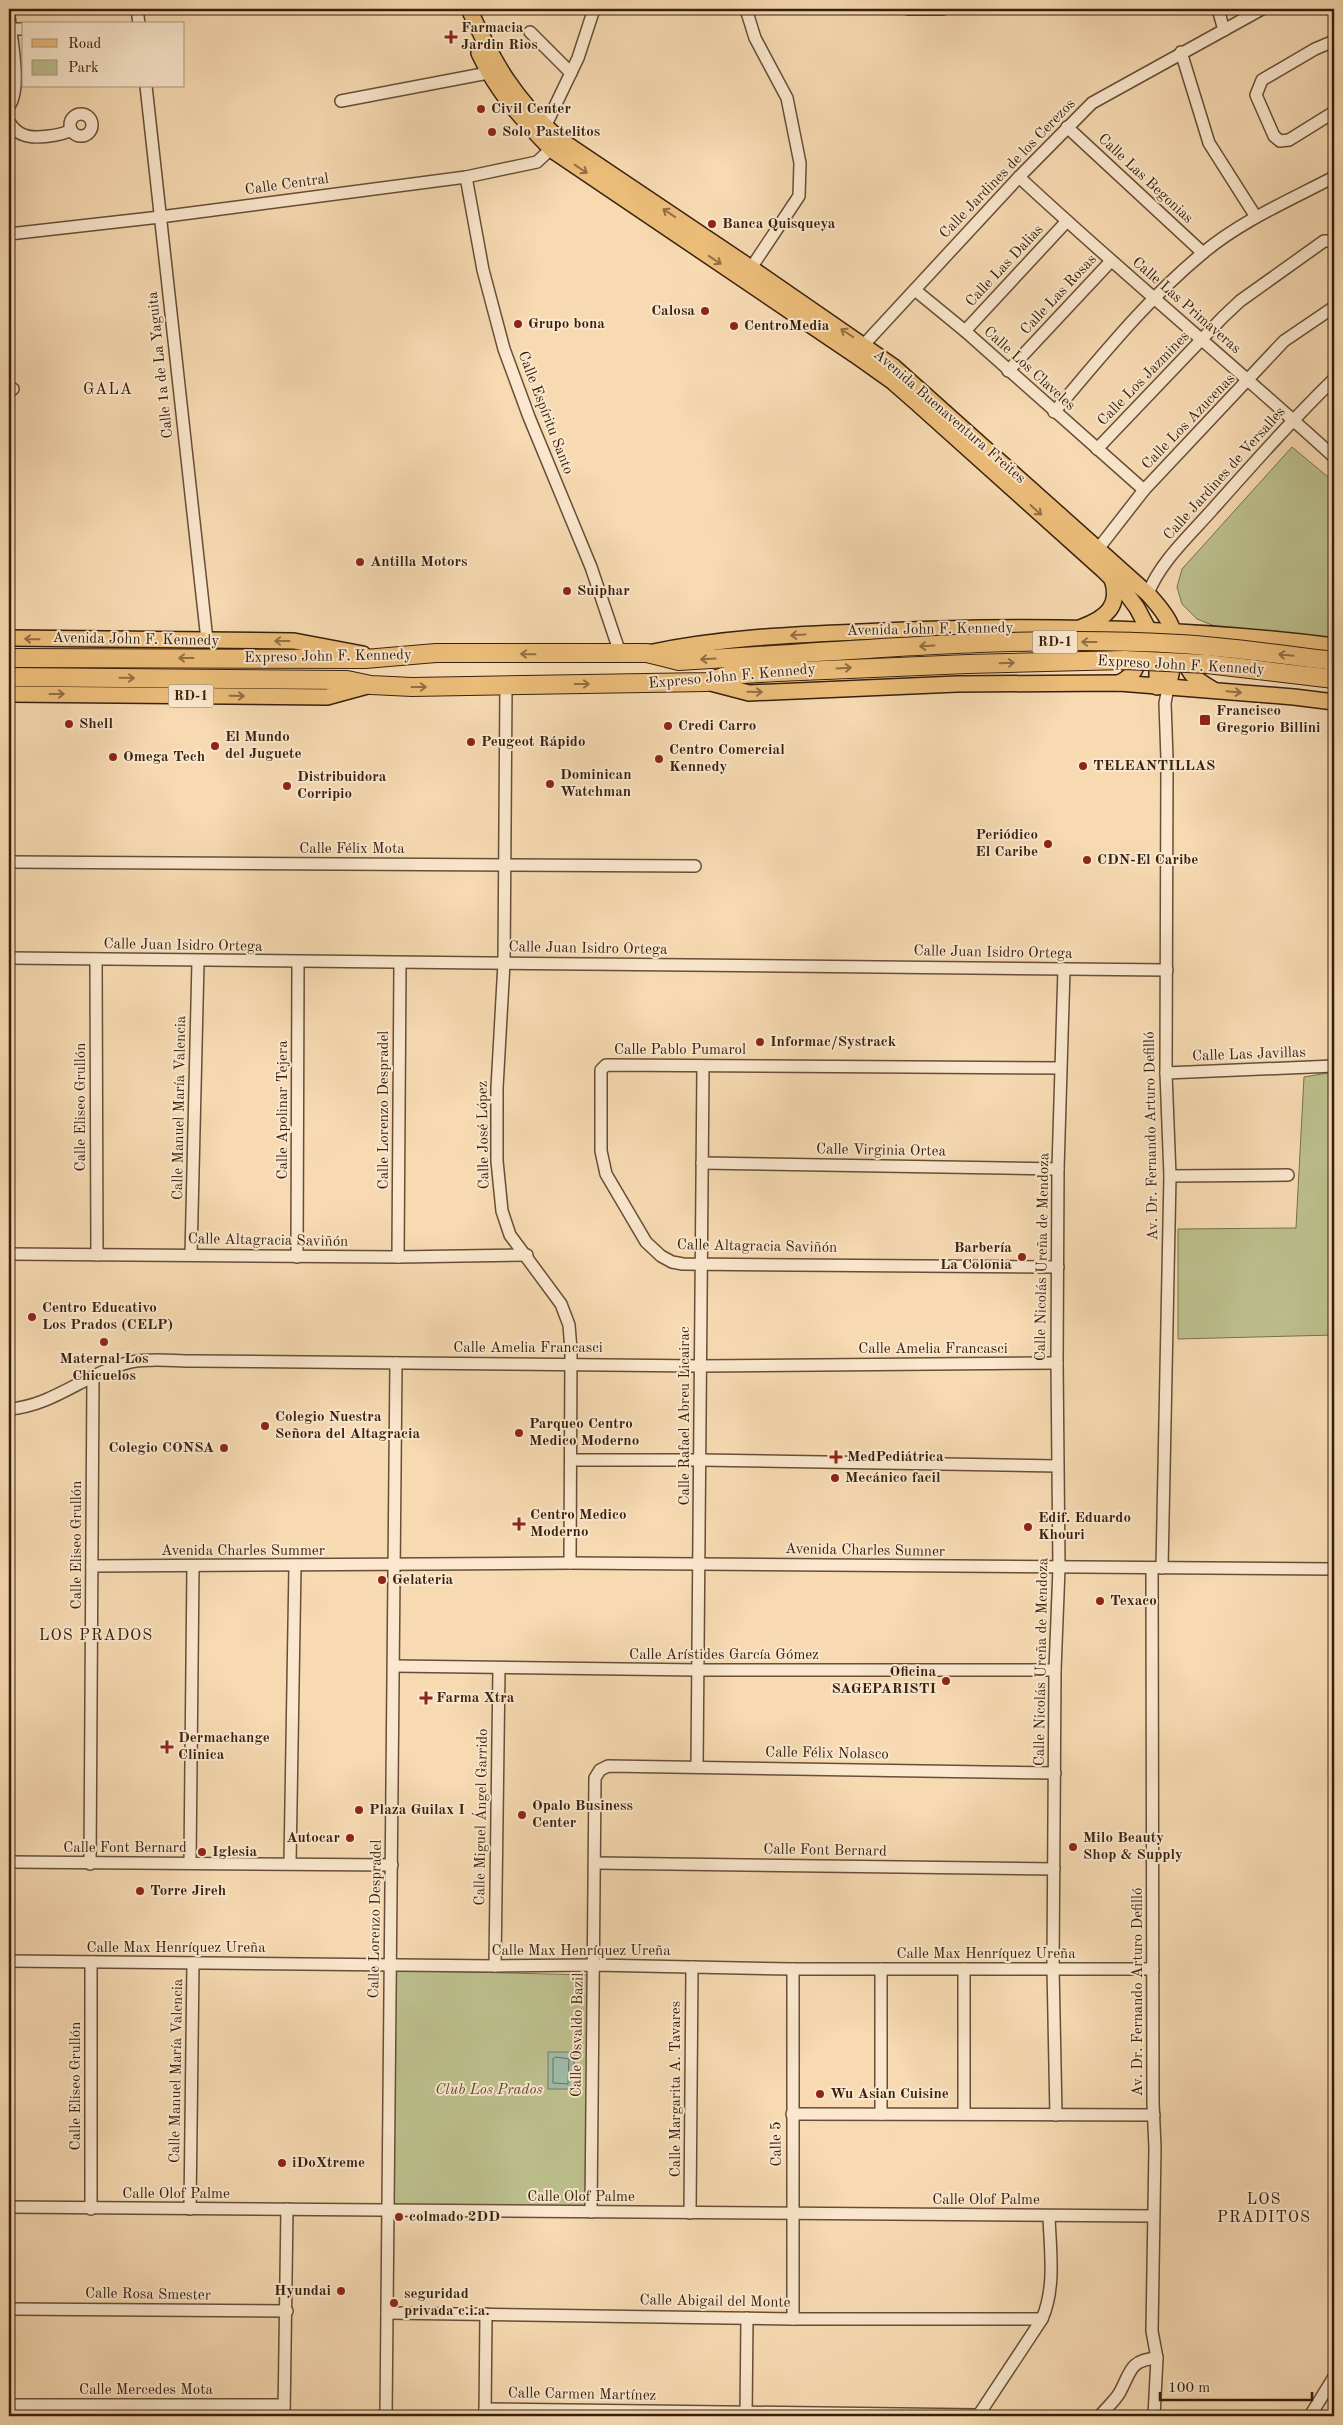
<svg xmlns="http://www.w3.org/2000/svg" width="1343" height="2425" viewBox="0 0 1343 2425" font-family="'Old Standard TT',serif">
<rect width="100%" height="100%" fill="#f7dab2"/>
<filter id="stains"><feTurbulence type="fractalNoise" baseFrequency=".004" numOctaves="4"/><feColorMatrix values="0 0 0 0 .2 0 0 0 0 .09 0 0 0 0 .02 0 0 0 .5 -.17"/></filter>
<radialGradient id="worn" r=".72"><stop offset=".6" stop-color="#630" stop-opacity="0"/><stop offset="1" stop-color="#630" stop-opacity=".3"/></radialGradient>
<g fill="#bcc08d" stroke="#7a704e">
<path d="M 1292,447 L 1334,482 L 1334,639 L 1217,627 L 1197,619 L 1182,604 L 1177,587 L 1182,569 Z"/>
<path d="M 1334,1072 L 1334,1335 L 1178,1339 L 1178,1229 L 1296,1228 L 1304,1077 Z"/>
<path d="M 390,1970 L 588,1975 L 587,2208 L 392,2205 Z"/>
</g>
<rect fill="#9ebba8" stroke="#757d6a" x="548" y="2052" width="26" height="37"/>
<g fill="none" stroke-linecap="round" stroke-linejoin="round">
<path stroke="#6a6e5b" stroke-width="1" d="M 556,2057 L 569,2059 L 568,2084 L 553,2083 L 553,2059 Z"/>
<g stroke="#674e37" stroke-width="14">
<g id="minor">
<path d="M 137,9 L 139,24"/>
<path d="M 746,9 L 755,38 L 787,98 L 800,163 L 799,196 L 751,268"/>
<path d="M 908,9 L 943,9"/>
<path d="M 1218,9 L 1224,30"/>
<path d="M 9,16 C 11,36 22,90 9,106"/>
<path d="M 9,29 L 24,29"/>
<path d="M 530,32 L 571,73"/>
<path d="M 1334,41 L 1315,49 L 1262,80 L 1256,95 L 1274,136 L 1280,141 L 1289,140 L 1334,112"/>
<path d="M 1181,52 L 1209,143 L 1256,217"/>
<path d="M 146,86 L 207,640"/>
<path d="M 341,101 L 488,73"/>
<circle cx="81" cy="125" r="11"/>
<path d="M 9,122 C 13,128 17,133 24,135 C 34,139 61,136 71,130"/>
<path d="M 545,127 L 578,58 L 594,9"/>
<path d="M 1067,127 L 1203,253"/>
<path d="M 466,177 L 483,270 L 504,349 L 529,417 L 591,567 L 620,653"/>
<path d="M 1019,177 C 1122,273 1230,362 1334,457"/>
<path d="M 9,234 L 160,217 L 466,177 L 537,162 L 555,145"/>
<path d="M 915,290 L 965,331 L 1144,490"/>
<path d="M 965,331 L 1067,221"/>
<path d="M 858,351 L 1019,177 L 1092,103 L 1262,9"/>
<path d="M 1008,371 L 1111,261"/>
<path d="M 9,390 L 13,389"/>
<path d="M 1054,412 C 1101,357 1147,299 1203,253 C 1241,221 1290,200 1334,177"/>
<path d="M 1097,449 L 1223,317 L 1240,301 L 1324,241 L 1330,241 L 1334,244"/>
<path d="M 1098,549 L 1144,490 L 1284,341 L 1334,307"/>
<path d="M 1148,594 C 1159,563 1190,535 1212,510 C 1252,465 1291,421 1334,379"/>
<path d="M 506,686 L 504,963 L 497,1088 L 497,1161 L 502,1211 L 510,1235 L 561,1304 L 569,1325 L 571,1350 L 570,1563"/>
<path d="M 9,862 L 695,866"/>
<path d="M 9,958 L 1167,970"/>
<path d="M 96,959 L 97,1255"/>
<path d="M 1166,1073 L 1334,1066"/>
<path d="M 702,1163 L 1058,1169"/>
<path d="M 1170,1176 L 1288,1175"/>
<path d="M 9,1254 L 398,1257 L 527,1255"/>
<path d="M 191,1255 L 198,962"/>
<path d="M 297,1257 L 298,963"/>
<path d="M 398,1257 L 400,964"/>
<path d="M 1058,1267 L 683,1264 L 672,1262 L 661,1256 L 646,1242 L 606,1174 L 601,1151 L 601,1070 L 606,1065 L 1060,1068"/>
<path d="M 9,1409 C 54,1406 87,1372 131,1362 C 150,1358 173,1361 193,1361 L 701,1366 L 1057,1363"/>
<path d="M 571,1460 L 700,1460 L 1057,1466"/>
<path d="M 92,1566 L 570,1563 L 1334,1569"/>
<path d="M 1152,1568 L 1153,2103 L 1155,2148 L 1152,2331 L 1157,2358 L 1154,2416"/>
<path d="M 1162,1568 L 1170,1176 L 1166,1073 L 1167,759 L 1165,703 L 1168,688"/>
<path d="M 394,1666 L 699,1670 L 1055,1670"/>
<path d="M 697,1767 L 703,1066"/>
<path d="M 9,1862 L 392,1865"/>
<path d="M 190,1863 L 193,1566"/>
<path d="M 290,1863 L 295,1566"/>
<path d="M 596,1863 L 1054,1869"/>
<path d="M 90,1864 L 93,1377"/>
<path d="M 9,1961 L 495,1966 L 594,1965 L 793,1969 L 1153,1969"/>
<path d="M 91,1962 L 91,2209"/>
<path d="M 495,1966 L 499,1668"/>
<path d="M 793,1969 L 793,2319"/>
<path d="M 881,1969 L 881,2114"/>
<path d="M 964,1969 L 964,2114"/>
<path d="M 792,2114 L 1154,2115"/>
<path d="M 1056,2115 L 1053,1968 L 1055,1670 L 1059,1568 L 1057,1363 L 1058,1169 L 1064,969"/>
<path d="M 9,2207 L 1152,2216"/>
<path d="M 190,2209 L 193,1963"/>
<path d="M 591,2212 L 595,1778 L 600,1770 L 608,1766 L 1055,1773"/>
<path d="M 690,2213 L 692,1967"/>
<path d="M 9,2309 L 287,2311"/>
<path d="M 387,2313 L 793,2319 L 1042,2319"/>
<path d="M 9,2405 L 284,2405"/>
<path d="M 485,2409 L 978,2415"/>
<path d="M 485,2415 L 486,2314"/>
<path d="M 284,2416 L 287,2209"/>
<path d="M 386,2416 L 396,1363"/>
<path d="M 746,2416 L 747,2318"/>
<path d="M 978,2416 L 1042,2319 C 1056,2287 1050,2250 1049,2216"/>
<path d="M 1100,2416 C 1106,2408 1115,2401 1120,2392 C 1131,2371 1130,2360 1157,2358"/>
<path d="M 1310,2416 L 1334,2377"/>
</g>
</g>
<g stroke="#37200e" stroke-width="18">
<g id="major">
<path d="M 469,9 C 494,63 514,99 559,139 L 751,268 L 894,367 L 1148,594 C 1182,631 1178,642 1168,688"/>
<path d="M 479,53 C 497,92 522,119 552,150 L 855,355 L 893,382 L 917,403 L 1103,570 L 1126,593 L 1137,608 L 1157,646 L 1157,687"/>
<path d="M 1082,627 C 1106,618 1121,606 1112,579"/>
<path d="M 9,638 L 294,641 L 363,654"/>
<path d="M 1187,652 C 1183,672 1197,680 1212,689"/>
<path d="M 648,653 C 718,638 788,635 859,632 C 1017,624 1177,626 1334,646"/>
<path d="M 707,682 L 749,693 L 957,684 L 1119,683 L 1294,697 L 1334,702"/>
<path d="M 1119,683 C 1142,672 1143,651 1124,634"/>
<path d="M 9,694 L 327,697 L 371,685"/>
</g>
</g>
<g stroke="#37200e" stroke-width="20">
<g id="highway">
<path d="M 9,658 L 365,659 L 436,653 L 647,653 L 679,661 L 774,655"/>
<path d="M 9,677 L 347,680 L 371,685 L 412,687 L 707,682 L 729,675 L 778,672"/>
</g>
</g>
<use href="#minor" stroke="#fae7cd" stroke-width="11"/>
<use href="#major" stroke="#ecbd79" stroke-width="15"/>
<use href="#highway" stroke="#ecbd79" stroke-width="18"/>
<g stroke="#37200e" stroke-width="20" stroke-linecap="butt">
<g id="highway-bridge">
<path d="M 774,655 C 909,646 1045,636 1180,644 C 1231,647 1283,655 1334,661"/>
<path d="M 778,672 L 968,664 L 1125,660 L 1207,664 L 1334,679"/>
</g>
</g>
<use href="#highway-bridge" stroke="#ecbd79" stroke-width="18"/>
</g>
<defs><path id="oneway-shaft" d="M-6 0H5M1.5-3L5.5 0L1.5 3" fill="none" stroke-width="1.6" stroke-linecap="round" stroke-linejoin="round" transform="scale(1.25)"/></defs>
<g stroke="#926e44">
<use href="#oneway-shaft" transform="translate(581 169) rotate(34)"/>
<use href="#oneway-shaft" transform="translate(669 213) rotate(-146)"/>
<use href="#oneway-shaft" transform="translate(715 260) rotate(34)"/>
<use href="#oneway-shaft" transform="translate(847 333) rotate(-146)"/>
<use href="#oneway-shaft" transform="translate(1036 510) rotate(42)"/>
<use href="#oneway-shaft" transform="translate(798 635) rotate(177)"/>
<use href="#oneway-shaft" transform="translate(32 639) rotate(-179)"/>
<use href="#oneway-shaft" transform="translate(282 641) rotate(-180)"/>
<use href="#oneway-shaft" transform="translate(1089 642) rotate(-180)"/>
<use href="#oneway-shaft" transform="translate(927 646) rotate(177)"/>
<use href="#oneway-shaft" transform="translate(528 654) rotate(-179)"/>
<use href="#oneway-shaft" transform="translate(1286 655) rotate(-174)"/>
<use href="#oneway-shaft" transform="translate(186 658) rotate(-180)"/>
<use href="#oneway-shaft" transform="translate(708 659) rotate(177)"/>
<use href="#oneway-shaft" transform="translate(1007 663) rotate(-2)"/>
<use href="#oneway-shaft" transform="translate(844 668) rotate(-3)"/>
<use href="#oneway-shaft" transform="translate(127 678) rotate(1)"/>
<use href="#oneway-shaft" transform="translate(582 684)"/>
<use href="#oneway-shaft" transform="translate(419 687)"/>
<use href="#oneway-shaft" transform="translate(755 692) rotate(1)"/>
<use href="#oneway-shaft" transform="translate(1234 692) rotate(5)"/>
<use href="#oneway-shaft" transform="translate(57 694)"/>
<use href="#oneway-shaft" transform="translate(237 696) rotate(1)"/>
</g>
<g fill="#8f2418" stroke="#fae7cd" stroke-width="2">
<path d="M448.5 29.5h5v5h5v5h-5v5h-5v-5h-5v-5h5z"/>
<circle cx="481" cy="109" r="5"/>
<circle cx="492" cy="132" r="5"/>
<circle cx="712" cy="224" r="5"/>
<circle cx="705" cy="311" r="5"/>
<circle cx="518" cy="324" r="5"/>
<circle cx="734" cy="326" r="5"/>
<circle cx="360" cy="562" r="5"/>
<circle cx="567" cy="591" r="5"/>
<rect x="1199" y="714" width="12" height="12" rx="2.5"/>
<circle cx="69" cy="724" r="5"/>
<circle cx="668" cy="726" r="5"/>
<circle cx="471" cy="742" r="5"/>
<circle cx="215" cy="746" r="5"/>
<circle cx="113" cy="757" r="5"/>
<circle cx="659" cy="759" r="5"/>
<circle cx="1083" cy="766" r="5"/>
<circle cx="550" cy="784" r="5"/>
<circle cx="287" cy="786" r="5"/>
<circle cx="1048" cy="844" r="5"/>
<circle cx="1087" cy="860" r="5"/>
<circle cx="760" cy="1042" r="5"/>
<circle cx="1022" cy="1257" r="5"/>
<circle cx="32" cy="1317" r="5"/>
<circle cx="104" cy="1342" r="5"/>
<circle cx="265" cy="1426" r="5"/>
<circle cx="519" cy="1433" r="5"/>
<circle cx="224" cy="1448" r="5"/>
<path d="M833.5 1449.5h5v5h5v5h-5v5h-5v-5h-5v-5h5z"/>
<circle cx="835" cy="1478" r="5"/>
<path d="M516.5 1516.5h5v5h5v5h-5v5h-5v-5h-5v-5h5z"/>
<circle cx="1028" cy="1527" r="5"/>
<circle cx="382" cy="1580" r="5"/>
<circle cx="1100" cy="1601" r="5"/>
<circle cx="946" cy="1681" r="5"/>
<path d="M423.5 1690.5h5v5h5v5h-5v5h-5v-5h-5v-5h5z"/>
<path d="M164.5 1739.5h5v5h5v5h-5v5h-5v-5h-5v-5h5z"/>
<circle cx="359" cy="1810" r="5"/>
<circle cx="522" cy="1815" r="5"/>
<circle cx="350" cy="1838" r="5"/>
<circle cx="1073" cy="1847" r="5"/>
<circle cx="202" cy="1852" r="5"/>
<circle cx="140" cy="1891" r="5"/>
<circle cx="820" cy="2094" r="5"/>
<circle cx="282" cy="2163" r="5"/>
<circle cx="399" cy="2217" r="5"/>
<circle cx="341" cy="2291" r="5"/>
<circle cx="394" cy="2303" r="5"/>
</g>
<g text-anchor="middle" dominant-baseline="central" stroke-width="4" stroke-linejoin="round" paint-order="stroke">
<g fill="#fae7cd" stroke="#725c47" stroke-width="1">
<rect x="1032.5" y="630.5" width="45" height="23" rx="4"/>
<rect x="168.5" y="684.5" width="45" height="23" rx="4"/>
</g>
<g font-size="14" font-weight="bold" fill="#37200e">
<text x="1055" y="642">RD-1</text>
<text x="191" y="696">RD-1</text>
</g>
<g font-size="15" font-weight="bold" fill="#37200e" stroke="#fae7cd" text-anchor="start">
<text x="461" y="28">Farmacia<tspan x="461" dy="17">Jardin Rios</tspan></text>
<text x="491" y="109">Civil Center</text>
<text x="502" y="132">Solo Pastelitos</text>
<text x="722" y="224">Banca Quisqueya</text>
<text x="695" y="311" text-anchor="end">Calosa</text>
<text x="528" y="324">Grupo bona</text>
<text x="744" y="326">CentroMedia</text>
<text x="370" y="562">Antilla Motors</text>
<text x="577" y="591">Suiphar</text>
<text x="1216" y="711">Francisco<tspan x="1216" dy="17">Gregorio Billini</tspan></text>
<text x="79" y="724">Shell</text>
<text x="678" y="726">Credi Carro</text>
<text x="225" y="737">El Mundo<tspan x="225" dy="17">del Juguete</tspan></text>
<text x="481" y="742">Peugeot Rápido</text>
<text x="669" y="750">Centro Comercial<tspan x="669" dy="17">Kennedy</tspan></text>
<text x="123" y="757">Omega Tech</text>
<text x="1093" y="766">TELEANTILLAS</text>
<text x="560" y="775">Dominican<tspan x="560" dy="17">Watchman</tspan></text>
<text x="297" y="777">Distribuidora<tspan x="297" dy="17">Corripio</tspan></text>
<text x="1038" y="835" text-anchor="end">Periódico<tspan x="1038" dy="17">El Caribe</tspan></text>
<text x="1097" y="860">CDN-El Caribe</text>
<text x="770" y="1042">Informac/Systrack</text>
<text x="1012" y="1248" text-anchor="end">Barbería<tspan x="1012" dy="17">La Colonia</tspan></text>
<text x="42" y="1308">Centro Educativo<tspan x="42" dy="17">Los Prados (CELP)</tspan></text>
<text x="104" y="1359" text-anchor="middle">Maternal Los<tspan x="104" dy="17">Chicuelos</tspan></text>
<text x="275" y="1417">Colegio Nuestra<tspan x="275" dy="17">Señora del Altagracia</tspan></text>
<text x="529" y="1424">Parqueo Centro<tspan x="529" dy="17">Medico Moderno</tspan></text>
<text x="214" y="1448" text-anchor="end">Colegio CONSA</text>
<text x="847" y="1457">MedPediátrica</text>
<text x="845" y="1478">Mecánico facil</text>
<text x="530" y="1515">Centro Medico<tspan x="530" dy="17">Moderno</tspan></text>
<text x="1038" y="1518">Edif. Eduardo<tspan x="1038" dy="17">Khouri</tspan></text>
<text x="392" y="1580">Gelateria</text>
<text x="1110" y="1601">Texaco</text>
<text x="936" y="1672" text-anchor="end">Oficina<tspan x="936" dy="17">SAGEPARISTI</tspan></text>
<text x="436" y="1698">Farma Xtra</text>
<text x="178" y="1738">Dermachange<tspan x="178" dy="17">Clinica</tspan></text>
<text x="532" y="1806">Opalo Business<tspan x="532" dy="17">Center</tspan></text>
<text x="369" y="1810">Plaza Guilax I</text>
<text x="340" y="1838" text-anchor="end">Autocar</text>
<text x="1083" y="1838">Milo Beauty<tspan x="1083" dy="17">Shop &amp; Supply</tspan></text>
<text x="212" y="1852">Iglesia</text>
<text x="150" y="1891">Torre Jireh</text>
<text x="830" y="2094">Wu Asian Cuisine</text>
<text x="292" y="2163">iDoXtreme</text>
<text x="409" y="2217">colmado 2DD</text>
<text x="331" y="2291" text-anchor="end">Hyundai</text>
<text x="404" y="2294">seguridad<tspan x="404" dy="17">privada c.i.a.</tspan></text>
</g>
<g font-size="15" fill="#37200e" stroke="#fae7cd">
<text transform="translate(1008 169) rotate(-46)">Calle Jardines de los Cerezos</text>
<text transform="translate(1145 179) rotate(43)">Calle Las Begonias</text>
<text transform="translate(287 185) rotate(-8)">Calle Central</text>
<text transform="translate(1005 266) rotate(-47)">Calle Las Dalias</text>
<text transform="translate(1059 295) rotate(-47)">Calle Las Rosas</text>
<text transform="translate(1186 306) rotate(41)">Calle Las Primaveras</text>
<text transform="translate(161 365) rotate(-96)">Calle 1a de La Yaguita</text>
<text transform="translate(1029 369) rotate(42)">Calle Los Claveles</text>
<text transform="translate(1144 379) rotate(-46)">Calle Los Jazmines</text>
<text transform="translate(545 413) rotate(69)">Calle Espíritu Santo</text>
<text transform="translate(949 417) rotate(41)">Avenida Buenaventura Freites</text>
<text transform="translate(1189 422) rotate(-46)">Calle Los Azucenas</text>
<text transform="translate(1225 474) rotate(-48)">Calle Jardines de Versalles</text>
<text transform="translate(930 630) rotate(-1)">Avenida John F. Kennedy</text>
<text transform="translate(136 640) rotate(1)">Avenida John F. Kennedy</text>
<text transform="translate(328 657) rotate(-1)">Expreso John F. Kennedy</text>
<text transform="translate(1181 666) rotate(3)">Expreso John F. Kennedy</text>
<text transform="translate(732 677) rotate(-5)">Expreso John F. Kennedy</text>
<text x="352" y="849">Calle Félix Mota</text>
<text transform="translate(183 946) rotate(1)">Calle Juan Isidro Ortega</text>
<text transform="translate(588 949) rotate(1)">Calle Juan Isidro Ortega</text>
<text transform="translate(993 953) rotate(1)">Calle Juan Isidro Ortega</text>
<text x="680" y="1050">Calle Pablo Pumarol</text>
<text transform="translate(1249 1055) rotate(-2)">Calle Las Javillas</text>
<text transform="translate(81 1107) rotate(-90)">Calle Eliseo Grullón</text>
<text transform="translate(180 1108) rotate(-89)">Calle Manuel María Valencia</text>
<text transform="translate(283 1110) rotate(-90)">Calle Apolinar Tejera</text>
<text transform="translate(384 1110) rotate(-90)">Calle Lorenzo Despradel</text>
<text transform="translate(484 1135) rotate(-91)">Calle José López</text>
<text transform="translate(1152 1136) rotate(-91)">Av. Dr. Fernando Arturo Defilló</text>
<text transform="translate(881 1151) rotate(1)">Calle Virginia Ortea</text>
<text transform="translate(268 1241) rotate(1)">Calle Altagracia Saviñón</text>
<text transform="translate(757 1247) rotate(1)">Calle Altagracia Saviñón</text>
<text transform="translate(1043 1257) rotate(-89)">Calle Nicolás Ureña de Mendoza</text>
<text x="528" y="1348">Calle Amelia Francasci</text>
<text x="933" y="1349">Calle Amelia Francasci</text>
<text transform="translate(685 1416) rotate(-90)">Calle Rafael Abreu Licairac</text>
<text transform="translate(77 1545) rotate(-90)">Calle Eliseo Grullón</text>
<text x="243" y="1551">Avenida Charles Summer</text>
<text transform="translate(865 1551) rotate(1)">Avenida Charles Sumner</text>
<text x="724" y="1655">Calle Arístides García Gómez</text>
<text transform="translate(1042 1662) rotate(-89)">Calle Nicolás Ureña de Mendoza</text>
<text transform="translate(827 1754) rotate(1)">Calle Félix Nolasco</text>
<text transform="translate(482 1817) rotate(-89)">Calle Miguel Ángel Garrido</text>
<text x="125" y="1848">Calle Font Bernard</text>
<text transform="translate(825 1851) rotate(1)">Calle Font Bernard</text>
<text transform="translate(376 1919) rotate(-89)">Calle Lorenzo Despradel</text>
<text x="176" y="1948">Calle Max Henríquez Ureña</text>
<text x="581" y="1951">Calle Max Henríquez Ureña</text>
<text x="986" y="1954">Calle Max Henríquez Ureña</text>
<text transform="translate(1138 1992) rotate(-90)">Av. Dr. Fernando Arturo Defilló</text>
<text transform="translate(578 2035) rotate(-89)">Calle Osvaldo Bazil</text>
<text transform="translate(177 2071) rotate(-89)">Calle Manuel María Valencia</text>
<text transform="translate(76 2086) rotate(-90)">Calle Eliseo Grullón</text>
<text transform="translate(676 2089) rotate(-90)">Calle Margarita A. Tavares</text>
<text transform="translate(777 2144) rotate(-91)">Calle 5</text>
<text x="176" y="2194">Calle Olof Palme</text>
<text x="581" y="2197">Calle Olof Palme</text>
<text x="986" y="2200">Calle Olof Palme</text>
<text transform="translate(148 2295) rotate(1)">Calle Rosa Smester</text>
<text transform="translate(715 2302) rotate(1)">Calle Abigail del Monte</text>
<text x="146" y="2390">Calle Mercedes Mota</text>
<text transform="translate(582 2395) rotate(1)">Calle Carmen Martínez</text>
</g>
<g font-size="15" font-style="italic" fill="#58482e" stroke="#fae7cd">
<text x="489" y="2090">Club Los Prados</text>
</g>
<g font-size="16" letter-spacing="1" fill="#37200e" stroke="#fae7cd">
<text x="108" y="390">GALA</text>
<text x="96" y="1636">LOS PRADOS</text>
<text x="1264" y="2200">LOS<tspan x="1264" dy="18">PRADITOS</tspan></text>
</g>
</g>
<rect width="1343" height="2425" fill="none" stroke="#f7dab2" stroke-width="30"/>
<rect x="10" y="10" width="1323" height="2405" fill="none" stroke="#37200e" stroke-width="2.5"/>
<rect x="15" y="15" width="1313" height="2395" fill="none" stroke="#37200e"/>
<rect x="22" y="22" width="162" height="65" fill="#fae7cd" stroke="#ac9781"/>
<rect x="32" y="39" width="25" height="8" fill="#ecbd79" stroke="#ac9781"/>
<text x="68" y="48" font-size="15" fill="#37200e">Road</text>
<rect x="32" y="60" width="25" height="15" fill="#bcc08d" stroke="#ac9781"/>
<text x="68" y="72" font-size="15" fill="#37200e">Park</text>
<path d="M1160 2392v8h152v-8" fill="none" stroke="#37200e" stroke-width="2.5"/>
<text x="1168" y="2392" font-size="15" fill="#37200e" stroke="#fae7cd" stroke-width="4" paint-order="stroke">100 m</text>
<rect width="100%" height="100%" filter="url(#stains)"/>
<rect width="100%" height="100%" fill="url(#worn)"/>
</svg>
